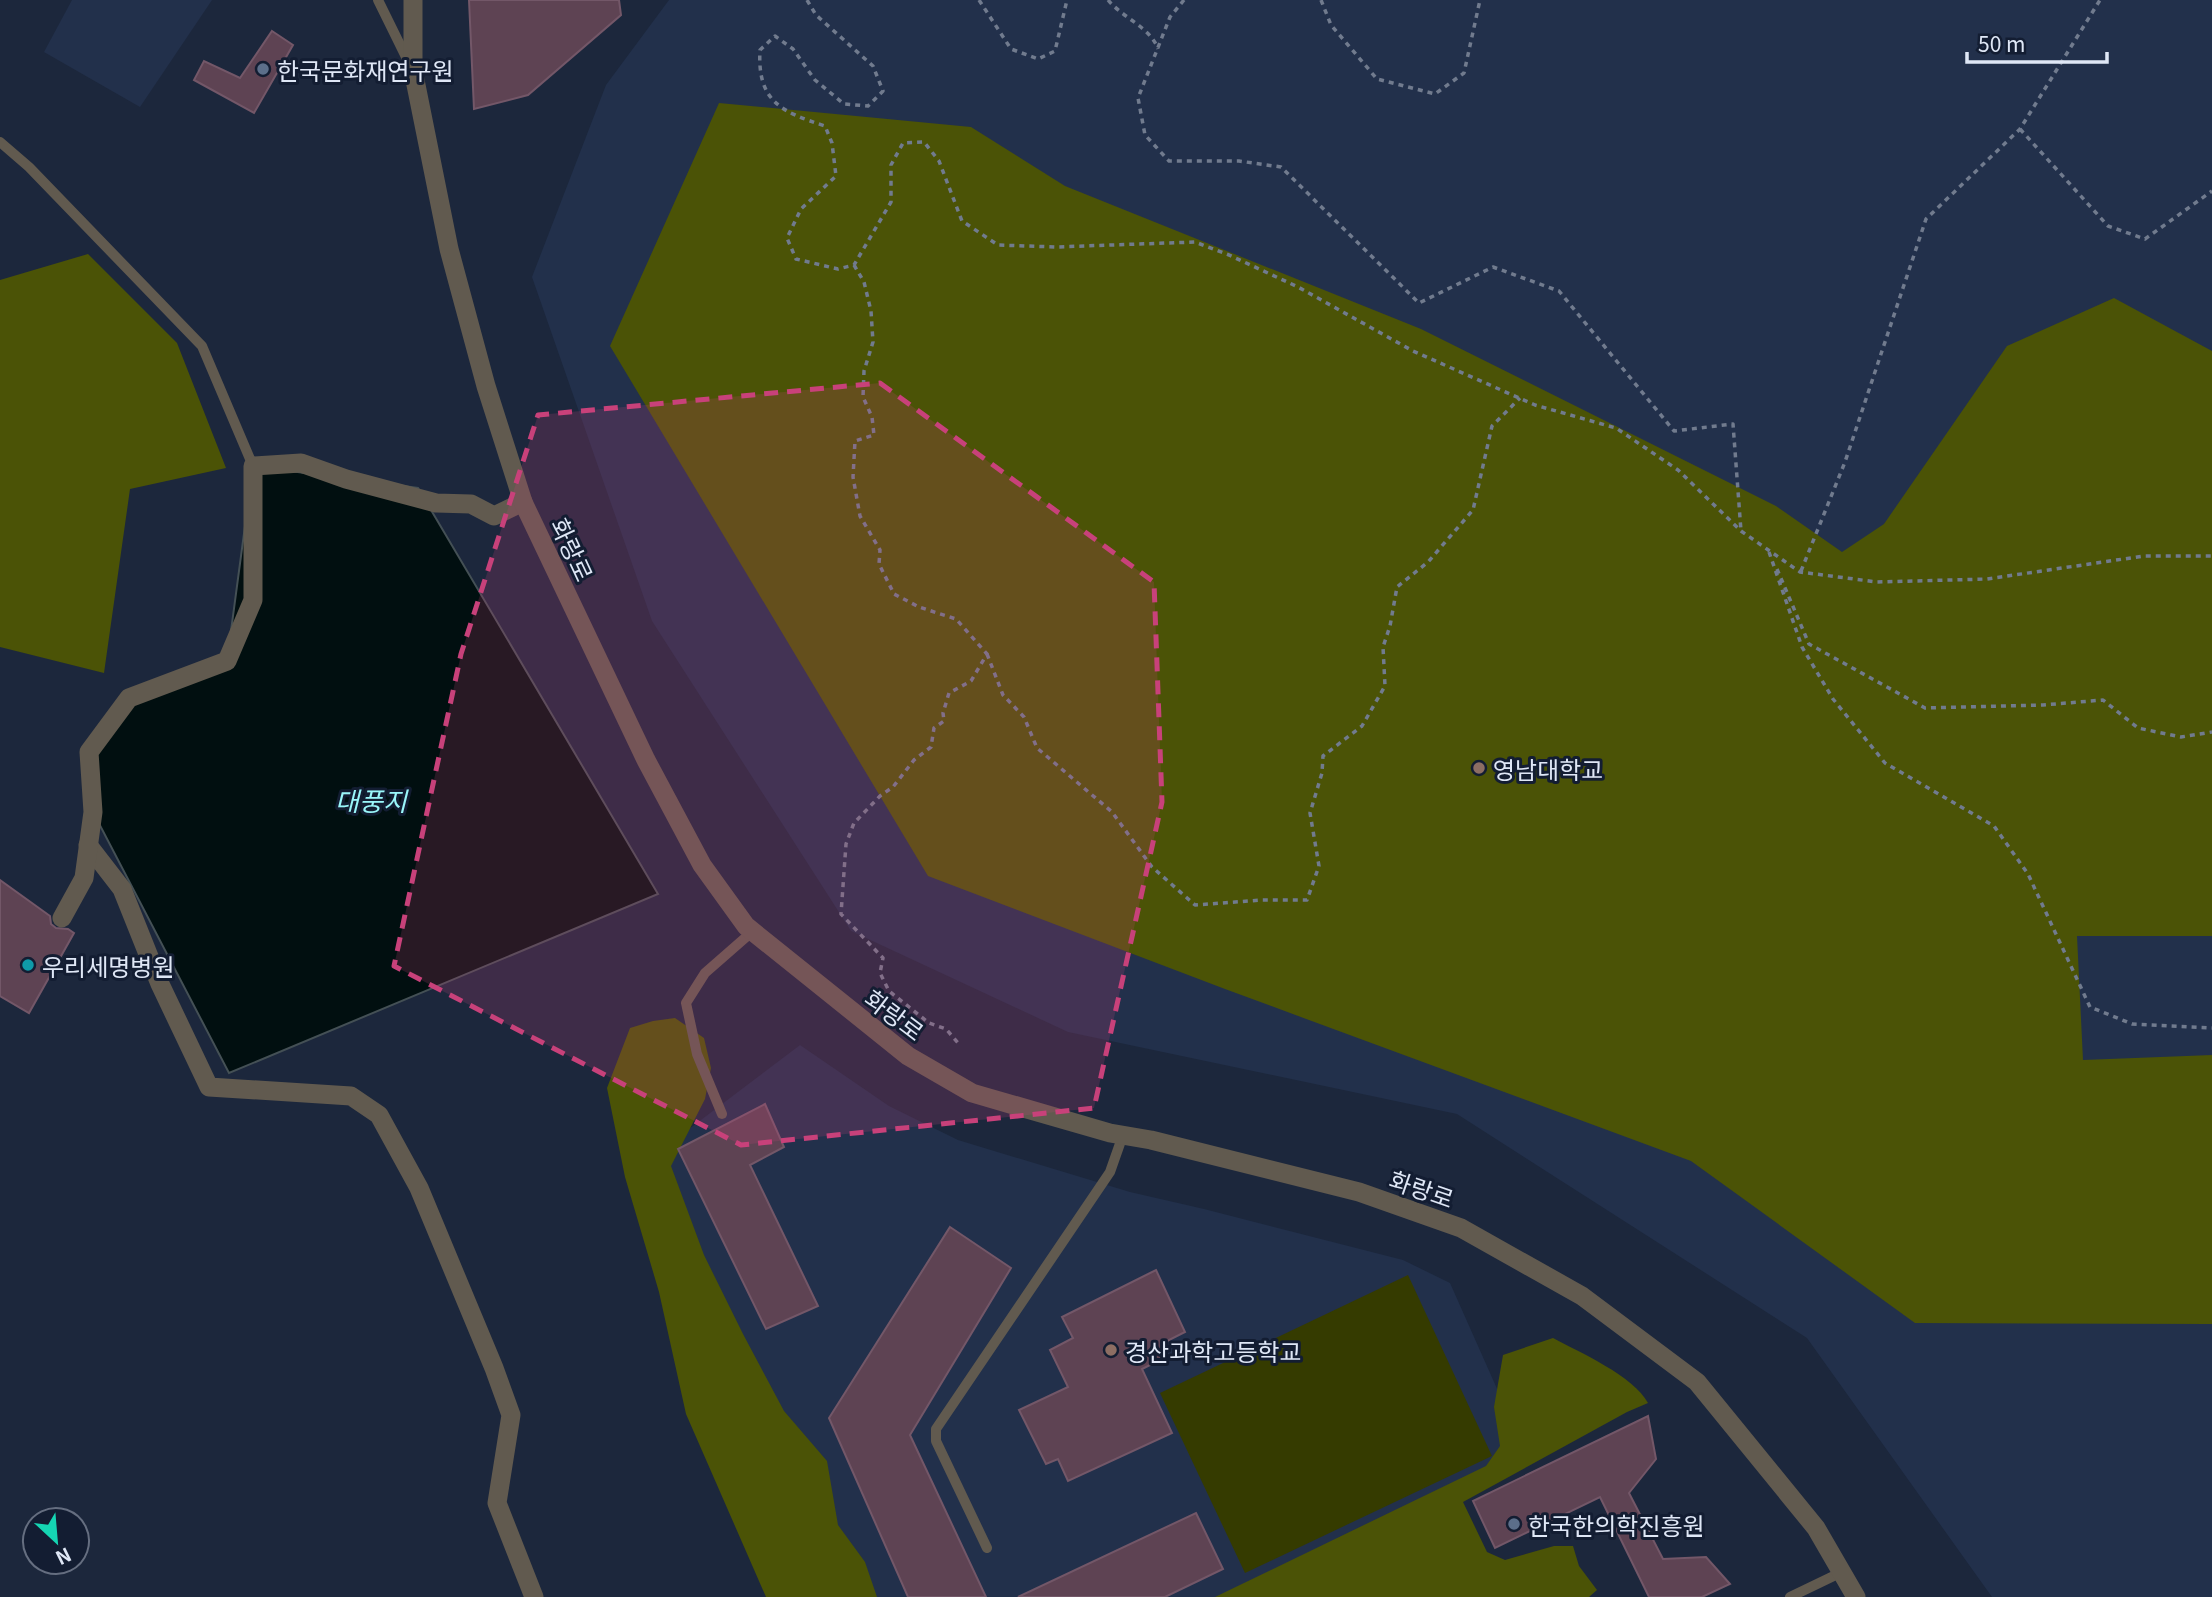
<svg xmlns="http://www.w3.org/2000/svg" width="2212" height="1597" viewBox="0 0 2212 1597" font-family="Georgia,'Noto Sans KR',serif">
<rect width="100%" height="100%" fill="#1c273c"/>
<g fill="#22304b">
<path d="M 72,0 L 212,0 L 140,107 L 44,52 Z"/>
<path d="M 669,0 L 2212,0 L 2212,1597 L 1992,1597 L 1807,1338 L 1457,1114 L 1068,1032 L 851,931 L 652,621 L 532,277 L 606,85 Z"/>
<path d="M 800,1045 L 889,1106 L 958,1140 L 1130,1192 L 1204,1209 L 1403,1260 L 1450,1283 L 1510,1418 L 1504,1469 L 1235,1597 L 858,1597 L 652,1157 Z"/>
</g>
<path fill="#353b00" d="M 1408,1275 L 1492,1456 L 1245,1573 L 1160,1393 Z"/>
<g fill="#4b5306">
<path d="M 719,103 L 971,127 L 1065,186 L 1421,329 L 1776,506 L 1842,552 L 1884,524 L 2007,346 L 2114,298 L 2212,351 L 2212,936 L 2077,936 L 2083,1060 L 2212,1055 L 2212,1324 L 1915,1323 L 1691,1161 L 1225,989 L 928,876 L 610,346 Z"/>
<path d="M 88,254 L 177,343 L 226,468 L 130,489 L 104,673 L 0,647 L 0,280 Z"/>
<path d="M 675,1018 L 704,1038 L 711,1068 L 705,1099 L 671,1166 L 704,1255 L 743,1334 L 784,1411 L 827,1461 L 838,1525 L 865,1562 L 877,1597 L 766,1597 L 686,1414 L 659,1292 L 625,1177 L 607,1088 L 630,1028 L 653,1021 Z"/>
<path d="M 1553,1338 C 1579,1352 1634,1376 1648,1403 L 1627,1412 L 1463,1502 L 1487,1552 L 1505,1560 L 1554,1546 L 1573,1546 L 1579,1566 L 1597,1590 L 1589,1597 L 1215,1597 L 1486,1466 L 1500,1446 L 1494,1407 L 1503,1355 Z"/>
</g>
<path fill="#010f10" stroke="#445055" stroke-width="2" d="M 253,466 L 418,488 L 658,894 L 229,1073 L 93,812 L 89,752 L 129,698 L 227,661 Z"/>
<g fill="#5e4353" stroke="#735768" stroke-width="2">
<path d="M 469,0 L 619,0 L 621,15 L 528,95 L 474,109 Z"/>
<path d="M 272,31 L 293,45 L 254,113 L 194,80 L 204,61 L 240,78 Z"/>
<path d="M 0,880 L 50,916 L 51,924 L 56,928 L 68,929 L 74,933 L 29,1013 L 0,996 Z"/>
<path d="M 765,1104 L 784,1147 L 750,1165 L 818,1306 L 766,1329 L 678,1149 Z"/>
<path d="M 950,1227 L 1011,1268 L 910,1435 L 986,1597 L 908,1597 L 829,1418 Z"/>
<path d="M 1156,1270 L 1185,1332 L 1163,1343 L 1168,1356 L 1142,1369 L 1172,1433 L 1068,1481 L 1058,1459 L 1046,1464 L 1019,1410 L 1068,1387 L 1050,1350 L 1073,1338 L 1062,1317 Z"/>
<path d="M 1648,1416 L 1656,1459 L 1629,1493 L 1663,1559 L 1706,1557 L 1730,1584 L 1702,1597 L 1649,1597 L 1600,1497 L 1495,1548 L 1473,1501 Z"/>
<path d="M 1196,1513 L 1223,1569 L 1165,1597 L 1018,1597 Z"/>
</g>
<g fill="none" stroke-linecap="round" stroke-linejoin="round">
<g stroke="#717b8e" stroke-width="3.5" stroke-dasharray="5 5" stroke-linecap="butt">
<path d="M 807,0 L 816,15 L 873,66 L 883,91 L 868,106 L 844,104 L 815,80 L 793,49 L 775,36 L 760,50 C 757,102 782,112 825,126 L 832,143 L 836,176 L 801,209 L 787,238 L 796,259 L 838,269 L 854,265 L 891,202 L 891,165 L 903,143 L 924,142 L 939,161 L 962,221 L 998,245 L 1056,247 L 1195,242 L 1229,255 L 1298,287 L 1413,351 L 1535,405 L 1616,428 L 1678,470 L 1741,531 L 1800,572 L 1877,582 L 1987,579 L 2144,556 L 2212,556"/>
<path d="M 979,0 L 1011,49 L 1038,59 L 1055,51 L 1067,0"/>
<path d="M 1108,0 C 1123,18 1151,28 1158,49"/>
<path d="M 1184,0 L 1170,17 L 1138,98 L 1145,135 L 1169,161 L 1239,161 L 1281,167 L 1419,303 L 1493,267 L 1559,291 L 1674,431 L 1733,424 L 1741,531"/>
<path d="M 1321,0 L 1331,25 L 1377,79 L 1435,94 L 1464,73 L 1480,0"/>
<path d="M 2020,129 L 2108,226 L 2145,239 L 2212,191"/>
<path d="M 854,265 L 864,282 L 871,311 L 873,342 L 864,371 L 863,397 L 872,417 L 874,435 L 855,441 L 853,477 L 860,516 L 880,550 L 879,564 L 894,594 L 919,607 L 956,619 L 987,654 L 971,681 L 949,693 L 943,713 L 944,721 L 934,728 L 931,747 L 914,760 L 893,787 L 880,796 L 854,823 L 846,844 L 841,914 L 883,958 L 880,973 L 889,991 L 929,1023 L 946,1029 L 959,1044"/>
<path d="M 1769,552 L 1802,647 L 1833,699 L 1885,763 L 1994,826 L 2028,874 L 2090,1007 L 2132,1024 L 2212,1028"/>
<path d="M 1777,569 L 1809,644 L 1925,708 L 2043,705 L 2103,700 L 2138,728 L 2181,737 L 2212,732"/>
<path d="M 1801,571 L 1845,462 L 1926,219 L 2020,129 L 2100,0"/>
<path d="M 987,654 L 1003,695 L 1024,717 L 1037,748 L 1112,812 L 1152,867 L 1195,905 L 1262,900 L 1307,900 L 1319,866 L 1310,813 L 1322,773 L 1323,756 L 1362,726 L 1385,686 L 1383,647 L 1390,626 L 1397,587 L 1428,562 L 1473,510 L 1492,426 L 1520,398"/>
</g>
<g stroke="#615a4f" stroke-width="10">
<path d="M 378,0 L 408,61"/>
<path d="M 0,142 L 29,167 L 202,346 L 253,466"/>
<path d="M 722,1114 L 697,1054 L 686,1003 L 705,973 L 753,931"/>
<path d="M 987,1548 L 936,1441 L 936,1429 L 1110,1172 L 1123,1135"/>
<path d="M 1790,1597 L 1842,1572"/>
</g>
<g stroke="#615a4f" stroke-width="19">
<path d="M 88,845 L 122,889 L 160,984 L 209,1087 L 351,1096 L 379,1115 L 419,1188 L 494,1368 L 511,1415 L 497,1503 L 534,1597"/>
<path d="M 62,918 L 84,878 L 93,812 L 89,752 L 129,698 L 227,661 L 253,600 L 253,466 L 301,463 L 346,479 L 436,503 L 471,504 L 494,516 L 523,502"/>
</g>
<path stroke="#615a4f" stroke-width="19" d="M 413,0 L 413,70 L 449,249 L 486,386 L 523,502 L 646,760 L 702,865 L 746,926 L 908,1056 L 972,1093 L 1110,1133 L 1151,1140 L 1359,1192 L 1461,1228 L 1582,1296 L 1697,1382 L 1816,1528 L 1856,1597"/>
</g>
<path fill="#c8417a" fill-opacity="0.2" stroke="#c8417a" stroke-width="5" stroke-dasharray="14 9" stroke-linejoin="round" d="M 880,383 L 1154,582 L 1162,802 L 1094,1108 L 741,1145 L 394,966 L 461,654 L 538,415 Z"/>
<g fill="#5c6f8a" stroke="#131d32" stroke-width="2.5">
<circle cx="263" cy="69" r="7"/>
<circle cx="1514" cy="1524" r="7"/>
</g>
<g fill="#8d6e63" stroke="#131d32" stroke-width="2.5">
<circle cx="1479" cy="768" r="7"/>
<circle cx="1111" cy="1350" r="7"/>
</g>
<circle fill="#0f9aa8" stroke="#131d32" stroke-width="2.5" cx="28" cy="965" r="7"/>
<g text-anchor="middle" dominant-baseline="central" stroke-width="6" stroke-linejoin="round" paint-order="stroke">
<g font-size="24" fill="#dfe7f6" stroke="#131d32" text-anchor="start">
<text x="277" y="69">한국문화재연구원</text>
<text x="1493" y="768">영남대학교</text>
<text x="42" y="965">우리세명병원</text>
<text x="1125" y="1350">경산과학고등학교</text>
<text x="1528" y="1524">한국한의학진흥원</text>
</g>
<g font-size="24" fill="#dfe7f6" stroke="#131d32">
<text transform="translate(573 549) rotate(65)">화랑로</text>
<text transform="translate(895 1014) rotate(37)">화랑로</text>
<text transform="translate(1422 1188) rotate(19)">화랑로</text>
</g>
<g font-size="26" font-style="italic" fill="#9af6fa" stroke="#131d32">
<text x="371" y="799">대풍지</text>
</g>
</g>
<g transform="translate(56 1541) rotate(154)"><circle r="33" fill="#131d32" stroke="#656e80" stroke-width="2"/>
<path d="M0-5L12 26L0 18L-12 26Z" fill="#15d5b3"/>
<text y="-10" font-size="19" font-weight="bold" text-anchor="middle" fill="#dfe7f6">N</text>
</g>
<path d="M1967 52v10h140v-10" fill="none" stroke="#dfe7f6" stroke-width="3.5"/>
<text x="1978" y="52" font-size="21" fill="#dfe7f6" stroke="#131d32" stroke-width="5" paint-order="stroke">50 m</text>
</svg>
